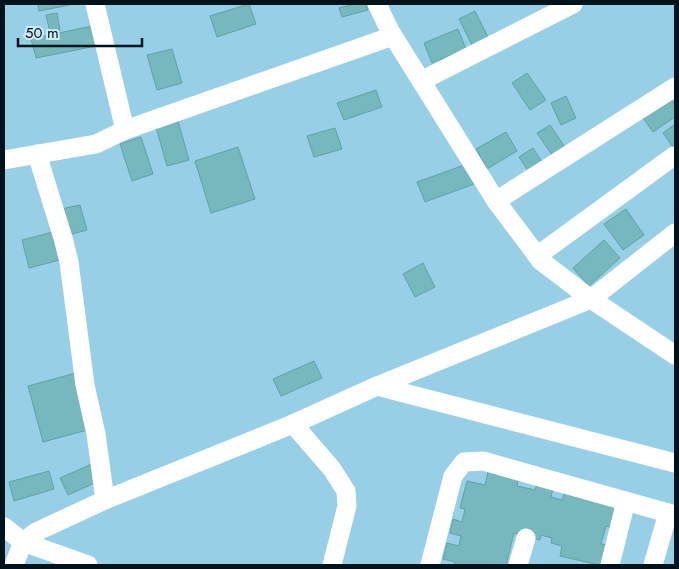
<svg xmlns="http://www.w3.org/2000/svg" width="679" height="569" viewBox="0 0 679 569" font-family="Jost,sans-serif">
<rect width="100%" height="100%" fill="#96cfe6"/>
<g fill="#77b8bf" stroke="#60a1a7">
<path d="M 38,4 L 74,4 L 39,11 Z"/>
<path d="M 249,4 L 256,24 L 217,37 L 210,16 Z"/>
<path d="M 355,4 L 366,4 L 368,10 L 342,17 L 339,8 Z"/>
<path d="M 475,11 L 490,41 L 474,49 L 459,19 Z"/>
<path d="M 57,13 L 60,30 L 50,32 L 46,15 Z"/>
<path d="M 92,26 L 96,46 L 36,58 L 31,39 Z"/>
<path d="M 458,29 L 466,49 L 432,63 L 424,43 Z"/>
<path d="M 172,49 L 182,83 L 157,90 L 147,55 Z"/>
<path d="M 527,73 L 546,100 L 530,110 L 512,83 Z"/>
<path d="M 376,90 L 382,107 L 344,120 L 337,103 Z"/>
<path d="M 566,96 L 576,118 L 561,125 L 551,103 Z"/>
<path d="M 669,96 L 675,105 L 675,117 L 653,132 L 641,115 Z"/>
<path d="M 178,121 L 189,160 L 167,166 L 156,127 Z"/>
<path d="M 675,124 L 675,150 L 663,133 Z"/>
<path d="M 550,125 L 565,147 L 552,155 L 537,133 Z"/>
<path d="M 335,128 L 342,149 L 314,157 L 307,136 Z"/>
<path d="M 506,132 L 517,151 L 487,169 L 476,149 Z"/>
<path d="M 141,137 L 153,174 L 132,181 L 120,144 Z"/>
<path d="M 238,147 L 255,199 L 211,213 L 195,161 Z"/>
<path d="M 533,148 L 544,165 L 528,171 L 519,157 Z"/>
<path d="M 467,164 L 474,184 L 425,202 L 417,182 Z"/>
<path d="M 80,205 L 87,230 L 68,235 L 61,209 Z"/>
<path d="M 626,209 L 644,235 L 623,250 L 604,224 Z"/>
<path d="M 57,231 L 64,259 L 29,268 L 22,240 Z"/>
<path d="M 604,240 L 620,258 L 589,286 L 573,268 Z"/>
<path d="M 423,263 L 435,287 L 415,297 L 403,274 Z"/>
<path d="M 314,361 L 322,378 L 281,396 L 273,379 Z"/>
<path d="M 76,373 L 91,429 L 43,442 L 28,386 Z"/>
<path d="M 94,463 L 101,480 L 68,495 L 60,478 Z"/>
<path d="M 49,471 L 54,489 L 14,501 L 9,482 Z"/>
<path d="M 488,472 L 518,480 L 517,486 L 535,490 L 537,484 L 553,488 L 551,497 L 562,500 L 565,491 L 619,505 L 613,528 L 606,526 L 601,544 L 609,545 L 604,565 L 599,565 L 560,556 L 562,546 L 551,543 L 552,538 L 541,535 L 540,540 L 514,533 L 506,565 L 454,565 L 455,562 L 443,559 L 447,543 L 459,546 L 461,536 L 450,533 L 453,519 L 462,522 L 465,509 L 460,508 L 467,481 L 485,485 Z"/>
</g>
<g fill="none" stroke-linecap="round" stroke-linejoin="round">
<g stroke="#fff" stroke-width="19">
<path d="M 95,4 L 125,130"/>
<path d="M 377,4 L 390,31 L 496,201 L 541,261 L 591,299 L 675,355"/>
<path d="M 421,81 L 573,4"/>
<path d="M 37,154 L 63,238 L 69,262 L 85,385 L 96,434 L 105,500"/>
<path d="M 4,160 L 96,144 L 125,130 L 393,36"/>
<path d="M 496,201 L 675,87"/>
<path d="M 537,256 L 674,156"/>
<path d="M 377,386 L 675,463"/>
<path d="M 293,424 L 332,469 L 346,491 L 347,506 L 332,565"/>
<path d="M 4,527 L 23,542 L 88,565"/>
<path d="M 14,565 L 23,542 L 36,532 L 105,500 L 293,424 L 377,386 L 591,299 L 675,233"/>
<path d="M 430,565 L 453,476 L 464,462 L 483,461 L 675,515"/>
<path d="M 518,565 L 526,538"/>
<path d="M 610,565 L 626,501"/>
<path d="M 653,565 L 668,513"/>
</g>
</g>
<rect width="679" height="569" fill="none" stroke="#00131b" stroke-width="10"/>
<path d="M18 38v8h124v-8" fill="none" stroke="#00131b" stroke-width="2.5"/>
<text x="25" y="38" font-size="15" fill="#00131b" stroke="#cfebf7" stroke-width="4" paint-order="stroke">50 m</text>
</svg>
